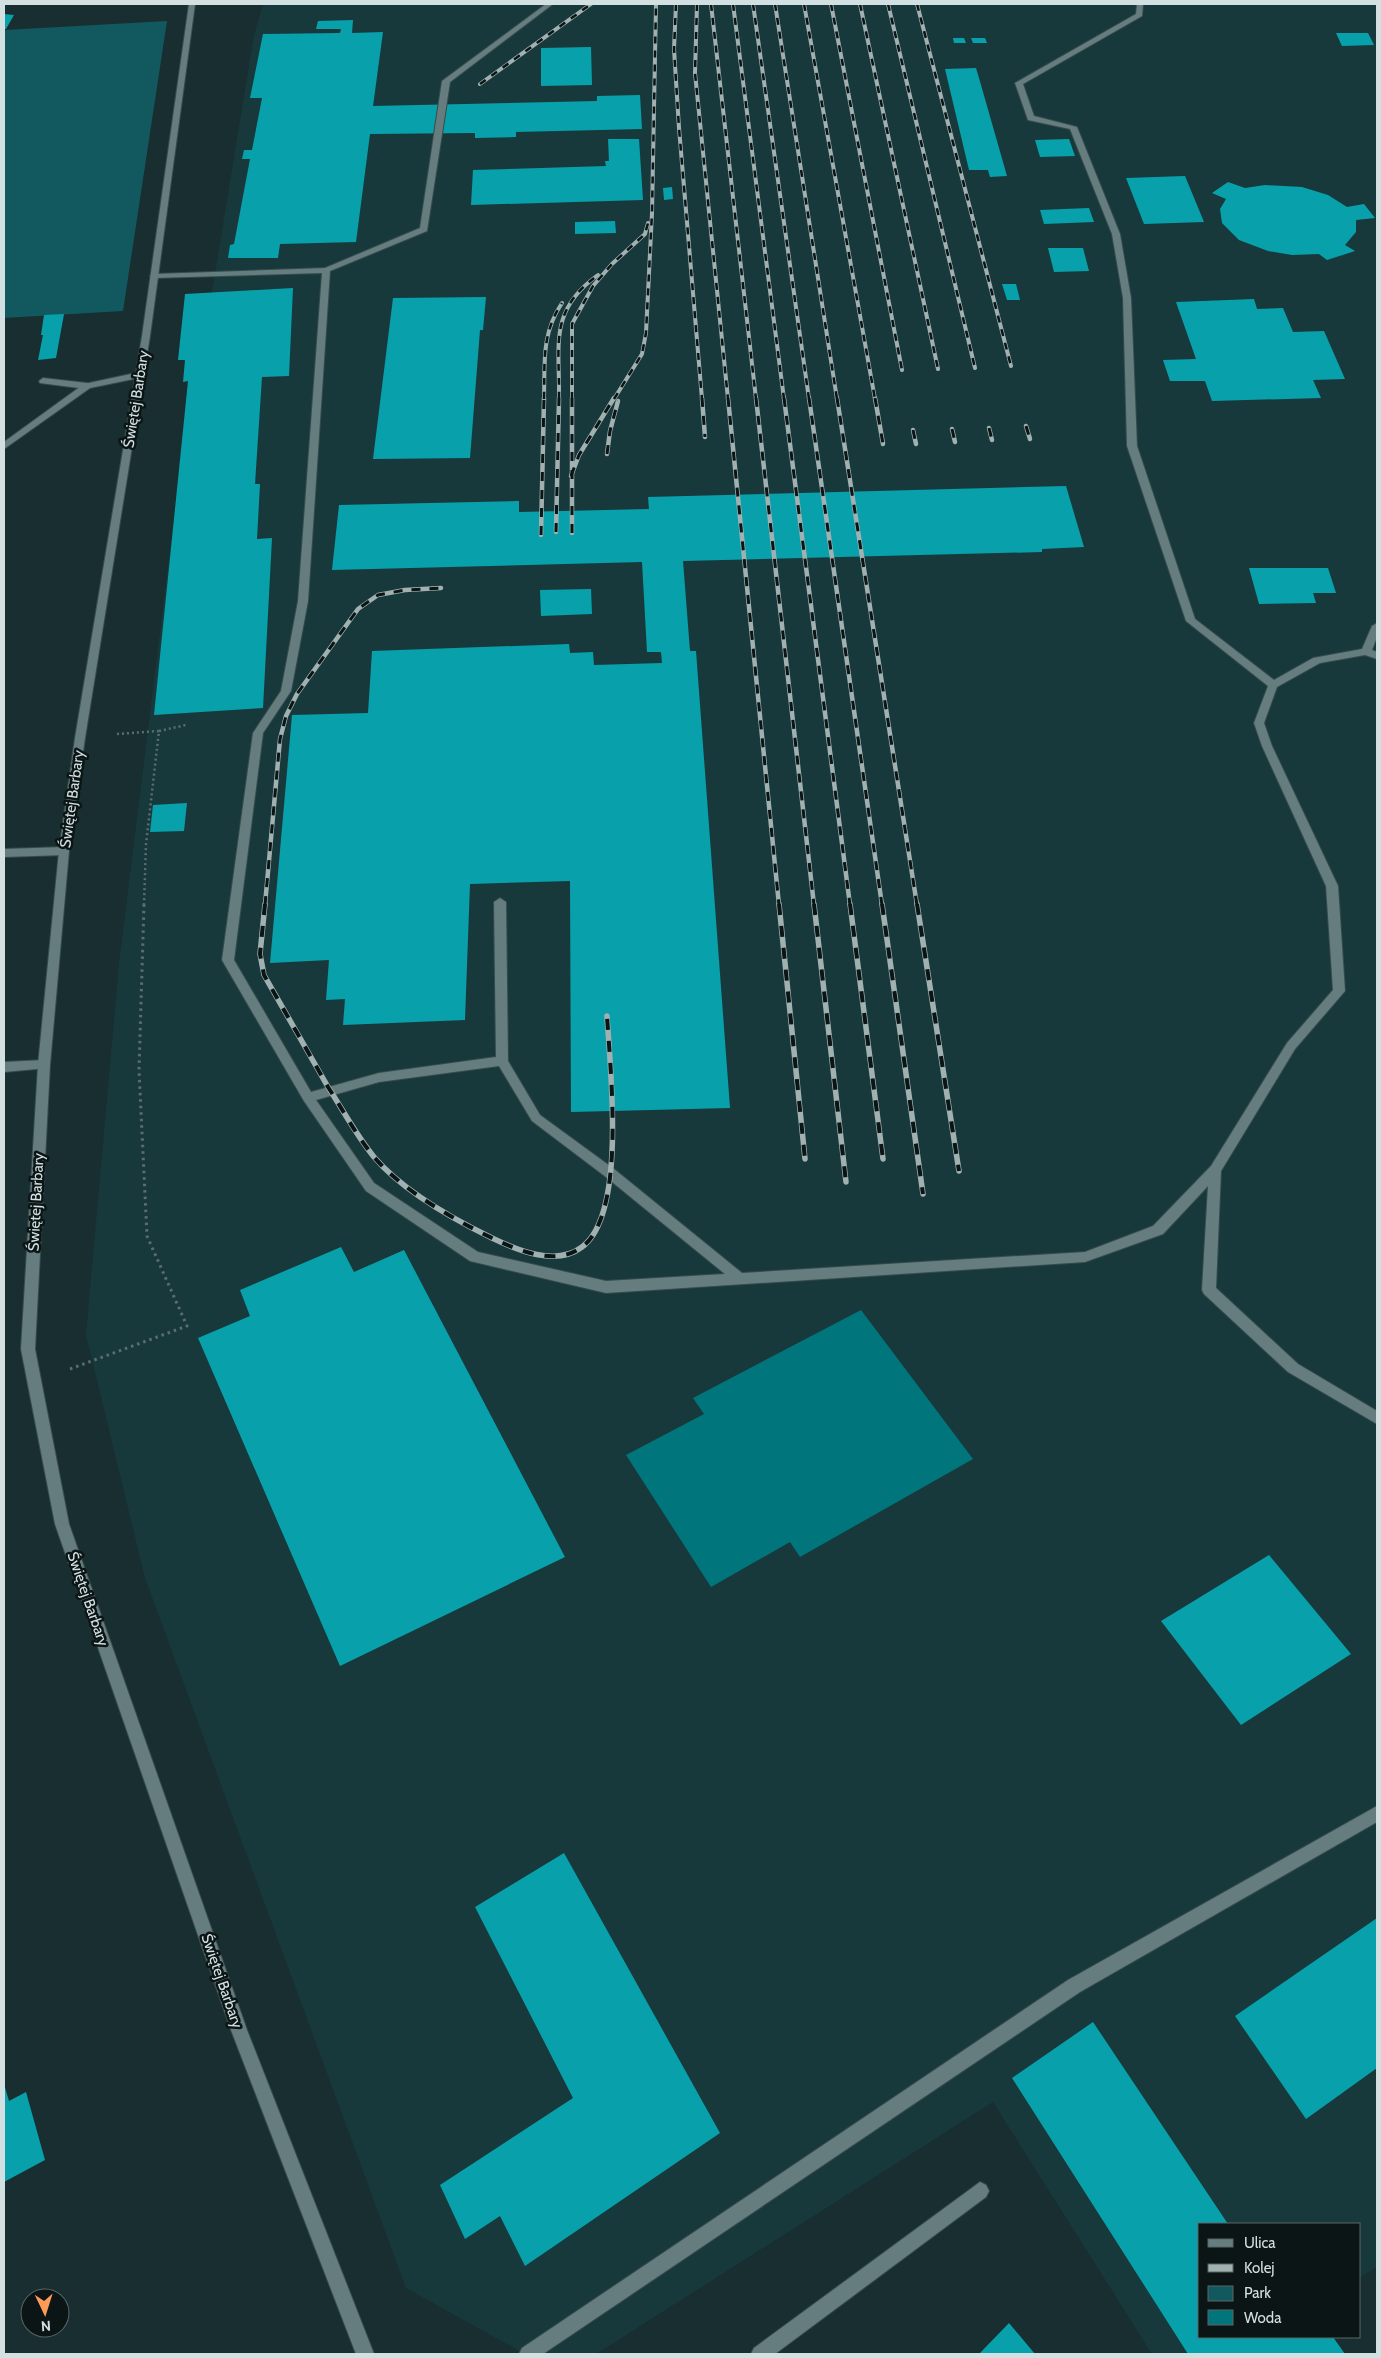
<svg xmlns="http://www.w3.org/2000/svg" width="1381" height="2358" viewBox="0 0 1381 2358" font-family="Cabin,sans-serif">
<rect width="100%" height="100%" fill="#182e30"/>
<path fill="#18393b" d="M 263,4 L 1377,4 L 1377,2267 L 1360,2277 L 1360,2224 L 1200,2224 L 1200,2337 L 1249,2337 L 1216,2354 L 1152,2354 L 993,2102 L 596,2354 L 525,2354 L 406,2288 L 145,1578 L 86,1335 L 119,964 L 171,543 L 254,35 Z"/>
<path fill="#11595f" d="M 167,21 L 123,311 L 4,318 L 5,30 Z"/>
<path fill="#00757c" d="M 861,1310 L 973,1459 L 800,1557 L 790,1542 L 711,1587 L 626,1455 L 704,1414 L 693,1398 Z"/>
<g fill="#08a1ab">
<path d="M 4,14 L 14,15 L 6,29 L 4,29 Z"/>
<path d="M 353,20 L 352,33 L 383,32 L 373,106 L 597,101 L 597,96 L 640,95 L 642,129 L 516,132 L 516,137 L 475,138 L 475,133 L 370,134 L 356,242 L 280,244 L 278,258 L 228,258 L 230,245 L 234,244 L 250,159 L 242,159 L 244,150 L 252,150 L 262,98 L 250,98 L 263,34 L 340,33 L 341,29 L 316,29 L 318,21 Z"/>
<path d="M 1336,33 L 1368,33 L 1374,45 L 1342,46 Z"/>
<path d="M 953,38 L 964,38 L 966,43 L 954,43 Z"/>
<path d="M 971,38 L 985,38 L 987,43 L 973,43 Z"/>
<path d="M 591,47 L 592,85 L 541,86 L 541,48 Z"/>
<path d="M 976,68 L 979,78 L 1007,176 L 990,177 L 988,170 L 969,170 L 945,69 Z"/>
<path d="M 608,139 L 639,139 L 643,200 L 471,205 L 473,170 L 606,166 L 605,161 L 609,161 Z"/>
<path d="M 1069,139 L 1075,156 L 1040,157 L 1035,140 Z"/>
<path d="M 1185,176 L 1204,222 L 1144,224 L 1126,178 Z"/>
<path d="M 1228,182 L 1245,188 L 1265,185 L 1302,187 L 1328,195 L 1347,207 L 1364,204 L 1375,218 L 1356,220 L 1356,232 L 1345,245 L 1355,251 L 1327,260 L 1319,254 L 1292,255 L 1268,251 L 1239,240 L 1222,223 L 1220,209 L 1226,199 L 1212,193 Z"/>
<path d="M 672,187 L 673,199 L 664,200 L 663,188 Z"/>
<path d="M 1089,208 L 1094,222 L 1044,224 L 1040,210 Z"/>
<path d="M 615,221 L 616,233 L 575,234 L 575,222 Z"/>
<path d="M 1048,248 L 1083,248 L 1089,271 L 1054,272 Z"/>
<path d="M 1002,284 L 1016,284 L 1020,300 L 1007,300 Z"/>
<path d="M 293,288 L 289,376 L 262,377 L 255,484 L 260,484 L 257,539 L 272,538 L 263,708 L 154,715 L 188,381 L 183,382 L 185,360 L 178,360 L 185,294 Z"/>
<path d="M 486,297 L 483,330 L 480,330 L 470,458 L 373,459 L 393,298 Z"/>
<path d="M 1254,299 L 1257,309 L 1283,308 L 1293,332 L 1324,331 L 1345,379 L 1313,380 L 1321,398 L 1212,401 L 1205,381 L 1170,381 L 1163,360 L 1196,359 L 1176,302 Z"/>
<path d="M 64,314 L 56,358 L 38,360 L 43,335 L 41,335 L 44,315 Z"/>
<path d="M 1066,486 L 1084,547 L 1042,549 L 1042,552 L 683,561 L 690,651 L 696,651 L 730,1108 L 571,1112 L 570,881 L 470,884 L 465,1020 L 343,1025 L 345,999 L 326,1000 L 329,960 L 270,963 L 292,715 L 368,713 L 372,651 L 569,644 L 570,653 L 593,652 L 594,665 L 662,663 L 661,652 L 647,652 L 642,562 L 332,570 L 339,505 L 519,501 L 519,512 L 649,509 L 648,497 Z"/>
<path d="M 1249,568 L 1328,568 L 1336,593 L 1313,593 L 1316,603 L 1259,604 Z"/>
<path d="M 591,589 L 592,614 L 541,616 L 540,590 Z"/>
<path d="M 187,803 L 184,831 L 150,832 L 153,805 Z"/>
<path d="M 341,1247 L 354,1272 L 404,1250 L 565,1557 L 340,1666 L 198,1338 L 250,1316 L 240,1290 Z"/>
<path d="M 1269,1555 L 1351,1654 L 1241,1725 L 1161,1621 Z"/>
<path d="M 564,1853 L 720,2133 L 525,2266 L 500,2216 L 465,2239 L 440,2185 L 573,2098 L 475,1907 Z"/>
<path d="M 1377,1918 L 1377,2068 L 1306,2119 L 1235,2016 Z"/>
<path d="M 1093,2022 L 1228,2224 L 1200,2224 L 1200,2337 L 1333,2337 L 1345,2354 L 1188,2354 L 1012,2078 Z"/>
<path d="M 4,2084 L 9,2101 L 26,2092 L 45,2160 L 4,2182 Z"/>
<path d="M 1009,2323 L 1035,2354 L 979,2354 Z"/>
</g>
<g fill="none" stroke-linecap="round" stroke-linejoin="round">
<g stroke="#384b4c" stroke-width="2">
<g id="lane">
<path d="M 546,4 L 553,4 L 450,82 L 427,231 L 330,271 L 308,601 L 291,691 L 263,733 L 234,960 L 311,1092 L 379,1073 L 496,1057 L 494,902 L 500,898 L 506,902 L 508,1061 L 540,1115 L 614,1169 L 742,1273 L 1085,1252 L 1153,1226 L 1211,1166 L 1287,1043 L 1333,990 L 1326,886 L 1262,746 L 1254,723 L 1268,686 L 1186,621 L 1127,446 L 1123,298 L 1112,234 L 1070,129 L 1028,120 L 1015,83 L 1136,14 L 1137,4 L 1143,4 L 1142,16 L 1023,84 L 1034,116 L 1077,127 L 1120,234 L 1131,298 L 1137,446 L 1195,619 L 1274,680 L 1313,658 L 1362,649 L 1372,626 L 1377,623 L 1377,637 L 1372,650 L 1377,652 L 1377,659 L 1365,655 L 1320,663 L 1277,687 L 1264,723 L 1272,746 L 1338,886 L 1345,991 L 1295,1049 L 1221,1171 L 1216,1288 L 1298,1364 L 1377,1411 L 1377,1424 L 1288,1372 L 1204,1294 L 1202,1290 L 1208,1186 L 1163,1234 L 1085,1262 L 606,1293 L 470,1261 L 366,1191 L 304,1101 L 222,960 L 253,733 L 281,691 L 298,601 L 322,273 L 154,278 L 150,276 L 154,274 L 325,268 L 420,228 L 442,81 ZM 499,1066 L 532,1121 L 606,1177 L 725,1274 L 606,1281 L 478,1252 L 374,1183 L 316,1100 L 379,1082 Z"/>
<path d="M 43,378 L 87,383 L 91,386 L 87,389 L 40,383 L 39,381 Z"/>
<path d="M 1377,1806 L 1377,1822 L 1080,1992 L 543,2354 L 519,2354 L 522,2348 L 1068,1980 Z"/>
<path d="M 980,2182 L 986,2185 L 989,2191 L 986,2197 L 775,2354 L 751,2354 L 754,2348 Z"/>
</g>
</g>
<g stroke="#384b4c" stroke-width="2">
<g id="street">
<path d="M 140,372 L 144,375 L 143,377 L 90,388 L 4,449 L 4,442 L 84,384 Z"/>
<path d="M 64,847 L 69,851 L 64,855 L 4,857 L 4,849 Z"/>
<path d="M 44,1060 L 50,1065 L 48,1068 L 4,1072 L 4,1062 Z"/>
</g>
</g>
<g stroke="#384b4c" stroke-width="2">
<path id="secondary" d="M 189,4 L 195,4 L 150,336 L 85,738 L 69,851 L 50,1065 L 35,1349 L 69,1524 L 247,2030 L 374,2354 L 356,2354 L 231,2030 L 55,1524 L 21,1349 L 38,1065 L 59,851 L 75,738 L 142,336 Z"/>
</g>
<g stroke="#5b6e6f" stroke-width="2.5" stroke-dasharray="2 3" stroke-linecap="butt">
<path d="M 159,731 L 186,725"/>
<path d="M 117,734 L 159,731 L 146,844 L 144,905"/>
</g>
<path stroke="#5b6e6f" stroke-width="3" stroke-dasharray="2.5 4" stroke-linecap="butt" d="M 70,1369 L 187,1326 L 147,1236 L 139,1070 L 144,904"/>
<use href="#lane" fill="#657d7f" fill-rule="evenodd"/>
<use href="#street" fill="#657d7f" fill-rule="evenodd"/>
<use href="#secondary" fill="#657d7f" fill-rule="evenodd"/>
<g stroke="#a1b1b2" stroke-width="4">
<g id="rail-far2">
<path d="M 676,4 L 674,49 L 679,128 L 702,399"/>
<path d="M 697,4 L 695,73 L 728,399"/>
<path d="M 711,4 L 756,399"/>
<path d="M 733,4 L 784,399"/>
<path d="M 753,4 L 809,399"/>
<path d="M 775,4 L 837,399"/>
<path d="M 804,4 L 875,399"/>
<path d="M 831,4 L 902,370"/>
<path d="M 860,4 L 938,369"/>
<path d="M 888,4 L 975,368"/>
<path d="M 917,4 L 1011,366"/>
<path d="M 480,84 L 591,4"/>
<path d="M 544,399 C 545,364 541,334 562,303"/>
<path d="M 559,399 C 560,345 548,311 598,275"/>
<path d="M 572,399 L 572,324 L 593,286 L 612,264 L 645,234 L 648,223"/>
<path d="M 614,399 L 642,354 L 646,333 L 652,213 L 656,4"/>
</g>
</g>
<g stroke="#a1b1b2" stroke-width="4.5">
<g id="rail-far1">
<path d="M 572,398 L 572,533"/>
<path d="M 702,398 L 705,437"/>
<path d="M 728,398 L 779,905"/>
<path d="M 756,398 L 814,905"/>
<path d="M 784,398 L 850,905"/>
<path d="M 809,398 L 882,905"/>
<path d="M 837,398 L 917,905"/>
<path d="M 875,398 L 883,444"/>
<path d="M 1026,426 L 1030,439"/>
<path d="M 989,428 L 992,440"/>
<path d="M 952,429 L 955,442"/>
<path d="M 913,430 L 916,444"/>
<path d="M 607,454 L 610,431 L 618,401"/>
<path d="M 571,476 L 579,455 L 614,398"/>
<path d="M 556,532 L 559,398"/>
<path d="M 541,535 L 544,398"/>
<path d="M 265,905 L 280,739 L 286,716 L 297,694 L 358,609 L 378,595 L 405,590 L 441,588"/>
</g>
</g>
<g stroke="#a1b1b2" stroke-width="5.5">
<g id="rail">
<path d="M 265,904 L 260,954 L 264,975 C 285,1012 307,1050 328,1087 C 343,1110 356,1135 374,1157 C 402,1190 453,1219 492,1238 C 517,1250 556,1267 582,1247 C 627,1214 610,1067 607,1016"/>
<path d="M 779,904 L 805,1159"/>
<path d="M 814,904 L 846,1182"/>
<path d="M 850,904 L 883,1159"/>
<path d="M 882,904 L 923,1194"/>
<path d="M 917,904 L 959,1171"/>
</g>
</g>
<use href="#rail-far2" stroke="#0b1515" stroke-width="2.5" stroke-dasharray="7" stroke-linecap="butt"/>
<use href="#rail-far1" stroke="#0b1515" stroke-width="3" stroke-dasharray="9" stroke-linecap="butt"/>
<use href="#rail" stroke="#0b1515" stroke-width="4" stroke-dasharray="11" stroke-linecap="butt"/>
</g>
<g text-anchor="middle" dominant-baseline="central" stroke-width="5" stroke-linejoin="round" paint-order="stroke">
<g font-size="15" fill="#d3e0e1" stroke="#0b1515">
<text transform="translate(136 399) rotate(-81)">Świętej Barbary</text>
<text transform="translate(72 799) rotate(-82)">Świętej Barbary</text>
<text transform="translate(36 1202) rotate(-87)">Świętej Barbary</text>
<text transform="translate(88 1599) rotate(71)">Świętej Barbary</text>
<text transform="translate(222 1981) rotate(71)">Świętej Barbary</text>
</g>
</g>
<rect width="1381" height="2358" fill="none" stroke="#d3e0e1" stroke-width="10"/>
<rect x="1198" y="2223" width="162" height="115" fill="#0b1515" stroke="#5b6667"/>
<rect x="1208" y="2239" width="25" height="8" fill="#657d7f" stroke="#5b6667"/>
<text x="1244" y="2248" font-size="15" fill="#d3e0e1">Ulica</text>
<rect x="1208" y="2264" width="25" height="8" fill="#a1b1b2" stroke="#5b6667"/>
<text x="1244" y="2273" font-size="15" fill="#d3e0e1">Kolej</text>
<rect x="1208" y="2286" width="25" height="15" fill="#11595f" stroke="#5b6667"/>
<text x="1244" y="2298" font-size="15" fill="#d3e0e1">Park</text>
<rect x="1208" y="2310" width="25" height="15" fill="#00757c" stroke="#5b6667"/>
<text x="1244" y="2323" font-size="15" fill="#d3e0e1">Woda</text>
<g transform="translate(45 2313) rotate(176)"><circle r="24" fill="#0b1515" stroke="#5b6667"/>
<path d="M0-4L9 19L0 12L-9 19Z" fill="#fe9b59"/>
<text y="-8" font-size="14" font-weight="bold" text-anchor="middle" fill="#d3e0e1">N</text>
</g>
</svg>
